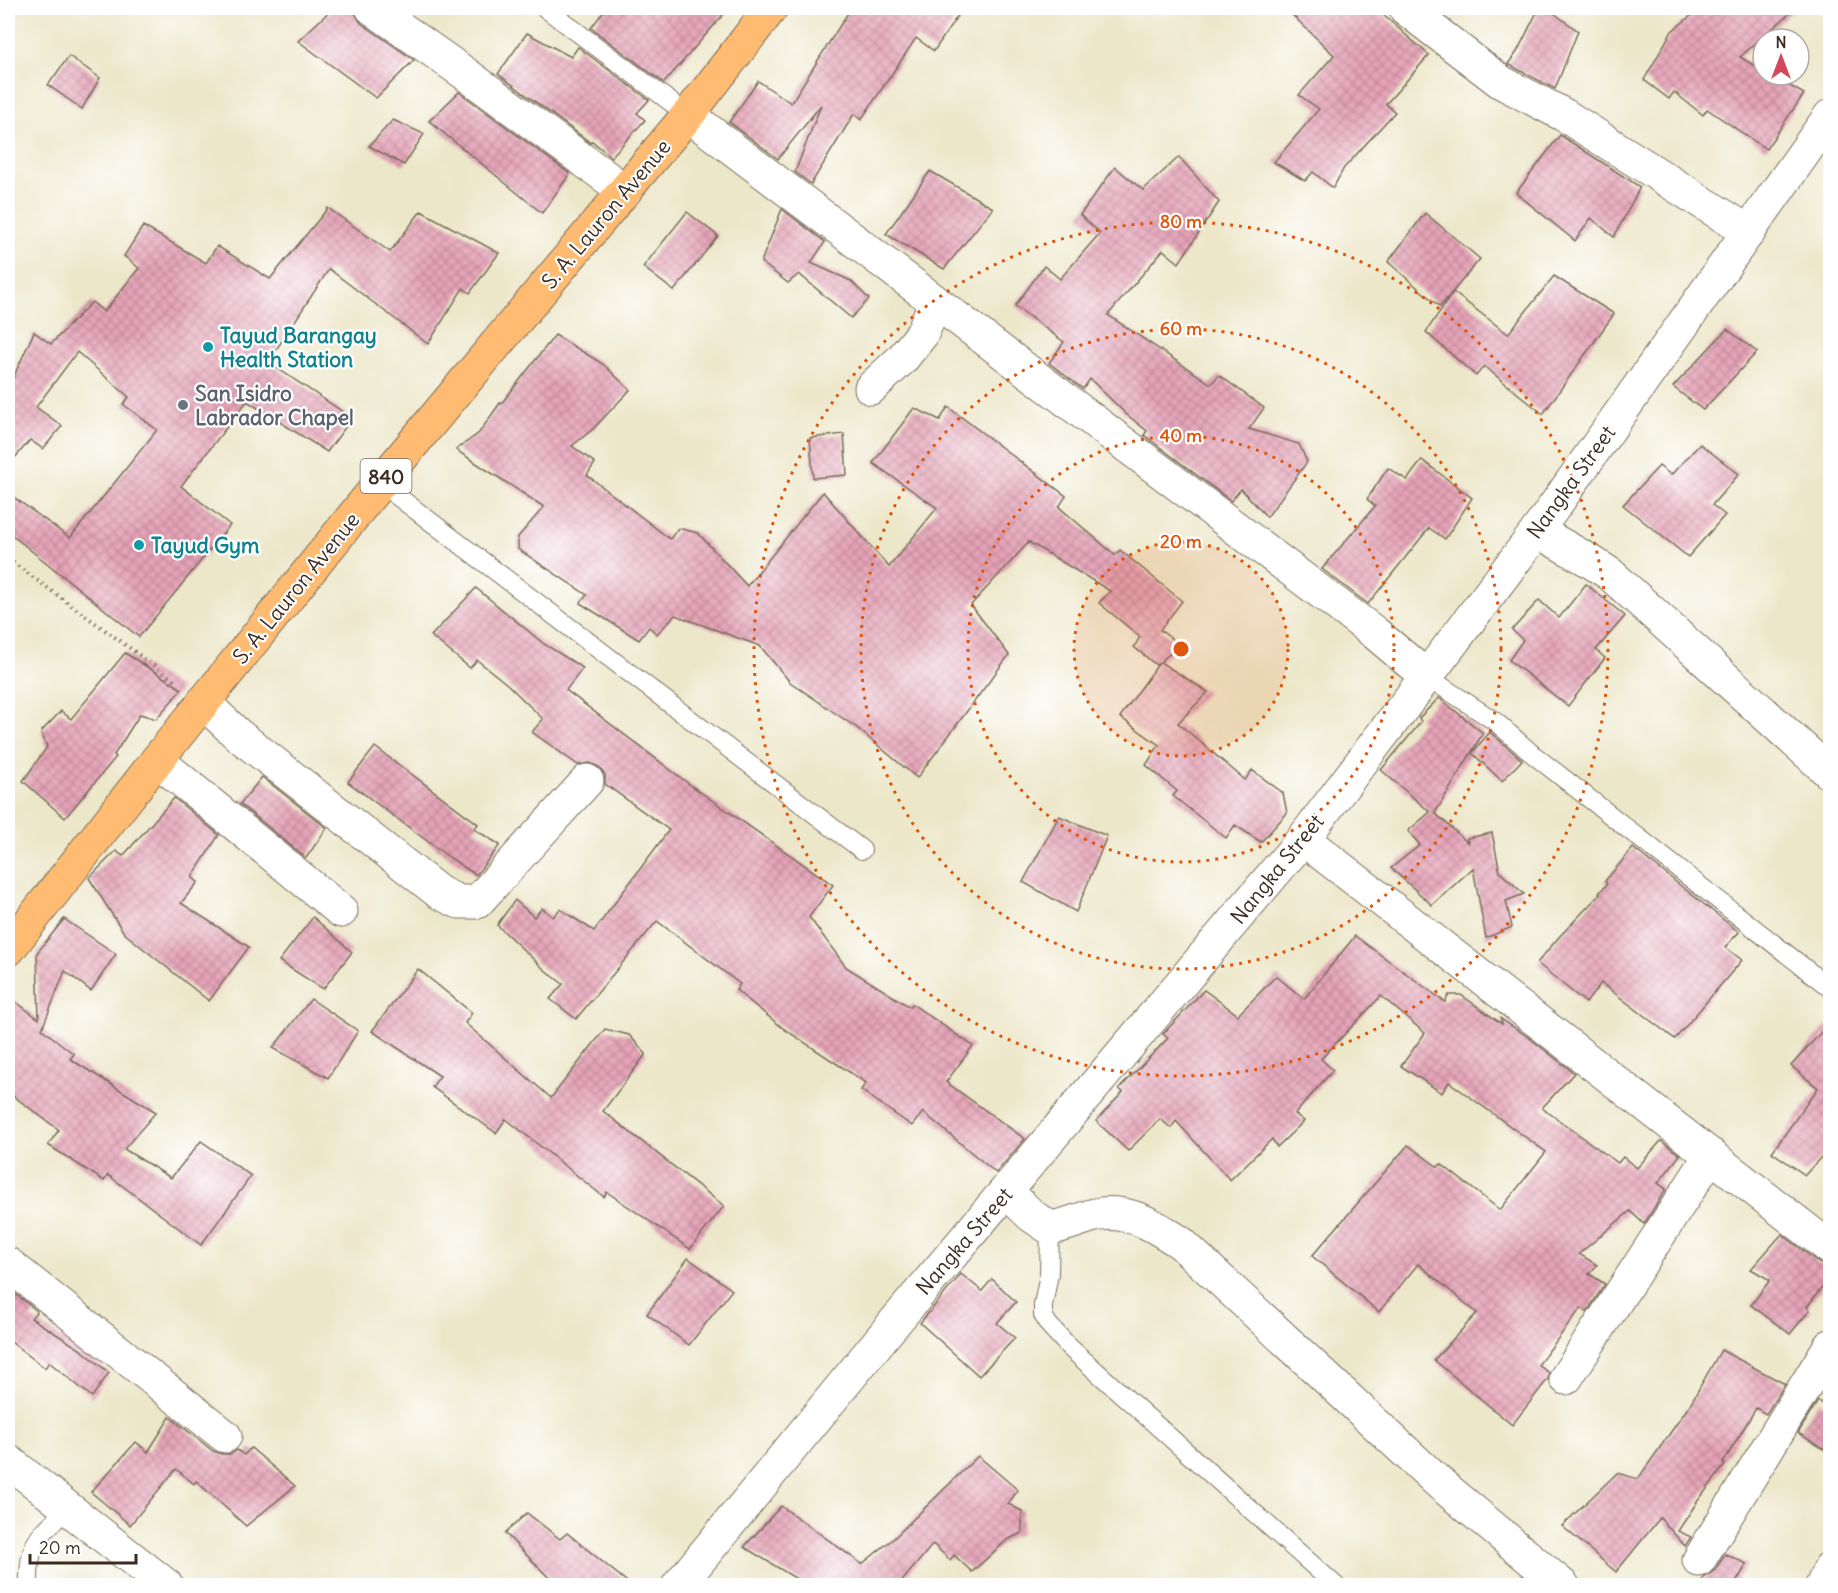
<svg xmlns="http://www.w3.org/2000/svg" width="1838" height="1593" viewBox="0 0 1838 1593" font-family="Delius,sans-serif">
<defs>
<pattern id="building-cross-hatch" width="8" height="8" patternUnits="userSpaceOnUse" patternTransform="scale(1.5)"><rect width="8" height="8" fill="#e7a4b9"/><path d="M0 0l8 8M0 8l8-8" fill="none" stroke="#bc8696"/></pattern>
</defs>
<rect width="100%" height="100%" fill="#fff"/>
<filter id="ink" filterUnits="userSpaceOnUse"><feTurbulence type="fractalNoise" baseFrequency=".0167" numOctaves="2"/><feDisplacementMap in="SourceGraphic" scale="12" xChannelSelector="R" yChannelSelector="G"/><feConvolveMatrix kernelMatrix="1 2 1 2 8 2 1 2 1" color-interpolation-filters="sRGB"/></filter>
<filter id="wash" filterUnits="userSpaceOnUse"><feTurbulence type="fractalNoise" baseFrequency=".008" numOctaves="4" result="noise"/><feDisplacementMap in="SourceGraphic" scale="24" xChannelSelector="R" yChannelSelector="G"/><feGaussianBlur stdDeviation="1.35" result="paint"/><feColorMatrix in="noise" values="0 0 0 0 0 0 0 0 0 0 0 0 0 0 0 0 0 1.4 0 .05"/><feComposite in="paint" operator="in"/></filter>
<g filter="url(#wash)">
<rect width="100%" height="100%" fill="#ede7ca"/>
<g id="blocks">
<g fill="url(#building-cross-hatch)">
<path d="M 333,8 L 352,8 L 361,23 L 414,60 L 376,98 L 298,41 Z"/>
<path d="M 606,8 L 729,8 L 664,83 L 591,28 Z"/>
<path d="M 851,8 L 963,8 L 934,51 L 916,38 L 861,120 L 854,114 L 811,184 L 795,172 L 821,105 L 778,159 L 729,122 L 758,81 L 791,103 Z"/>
<path d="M 1285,8 L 1375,8 L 1429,55 L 1386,104 L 1395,112 L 1344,168 L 1333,188 L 1313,172 L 1305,181 L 1274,162 L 1319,109 L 1299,95 L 1334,55 Z"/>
<path d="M 1539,8 L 1547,8 L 1578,31 L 1555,89 L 1508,64 L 1517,52 Z"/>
<path d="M 1701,8 L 1796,8 L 1740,57 L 1763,71 L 1763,75 L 1771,75 L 1804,94 L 1766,149 L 1707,109 L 1703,115 L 1674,92 L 1669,99 L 1644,80 L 1672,31 Z"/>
<path d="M 527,33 L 571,57 L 578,47 L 649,100 L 637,113 L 645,120 L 611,157 L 592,141 L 591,143 L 498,74 Z"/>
<path d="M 69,56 L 100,78 L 82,109 L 48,85 Z"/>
<path d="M 459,92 L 570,174 L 542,213 L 429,121 Z"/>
<path d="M 393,120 L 424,134 L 404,165 L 369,146 Z"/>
<path d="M 1560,135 L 1640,187 L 1614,237 L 1591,218 L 1575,241 L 1516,193 Z"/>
<path d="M 1179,157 L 1219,202 L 1179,263 L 1163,250 L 1108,315 L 1211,384 L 1219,375 L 1264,408 L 1249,429 L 1299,444 L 1307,462 L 1267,517 L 1241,489 L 1231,501 L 1144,435 L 1147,431 L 1126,414 L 1090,379 L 1083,389 L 1049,363 L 1064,342 L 1015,306 L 1044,266 L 1060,279 L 1100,233 L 1080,215 L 1115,167 L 1143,190 Z"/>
<path d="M 930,171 L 993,208 L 944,269 L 886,234 Z"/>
<path d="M 328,208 L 390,252 L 421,211 L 499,253 L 470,293 L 463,288 L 428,344 L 329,269 L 268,362 L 352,418 L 327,452 L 247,401 L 181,486 L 230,525 L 139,637 L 8,532 L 8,493 L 70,538 L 157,430 L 123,404 L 129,397 L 77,352 L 36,407 L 62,426 L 43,449 L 30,440 L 8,466 L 8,386 L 9,387 L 34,332 L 51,344 L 92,302 L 104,312 L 139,268 L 124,256 L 143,226 L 206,263 L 217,246 L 270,279 Z"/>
<path d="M 782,209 L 825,242 L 811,263 L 851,281 L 869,299 L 851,318 L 799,274 L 788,283 L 761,262 Z"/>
<path d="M 687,212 L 718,236 L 674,291 L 643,267 Z"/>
<path d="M 1425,213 L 1480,259 L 1440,307 L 1388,262 Z"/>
<path d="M 1554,276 L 1614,314 L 1543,414 L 1484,366 L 1476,376 L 1426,332 L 1453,292 L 1508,334 Z"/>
<path d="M 1727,329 L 1757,352 L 1703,410 L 1673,387 Z"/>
<path d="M 555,335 L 603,364 L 630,390 L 593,429 L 572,446 L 595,463 L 587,475 L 670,539 L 678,528 L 698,533 L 747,586 L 823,492 L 889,567 L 937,508 L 873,463 L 914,408 L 940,420 L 948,407 L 1066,496 L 1059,507 L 1115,555 L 1120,550 L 1182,601 L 1160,630 L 1180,645 L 1160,662 L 1208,692 L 1178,723 L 1245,780 L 1252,770 L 1283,793 L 1287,813 L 1261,842 L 1235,825 L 1226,838 L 1173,796 L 1177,791 L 1146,765 L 1159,745 L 1120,717 L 1159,663 L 1156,665 L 1134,647 L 1140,637 L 1099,603 L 1110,591 L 1029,542 L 971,605 L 1009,655 L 917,778 L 857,728 L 790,682 L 760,646 L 675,615 L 657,634 L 649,627 L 639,640 L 580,603 L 587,595 L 518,549 L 518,537 L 544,507 L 456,450 L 479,433 L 500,403 L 501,404 Z"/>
<path d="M 844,434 L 847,475 L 813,478 L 810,438 Z"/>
<path d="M 1700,444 L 1739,474 L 1712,505 L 1725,515 L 1688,557 L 1623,505 L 1659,466 L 1671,475 Z"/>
<path d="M 1422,460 L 1472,498 L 1445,539 L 1429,528 L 1368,604 L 1322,569 L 1375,506 L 1367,499 L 1388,468 L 1407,480 Z"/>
<path d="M 1586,584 L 1625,616 L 1596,650 L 1605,658 L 1568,706 L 1509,660 L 1523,640 L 1512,630 L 1539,600 L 1559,618 Z"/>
<path d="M 476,588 L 544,644 L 583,668 L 566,690 L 689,784 L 833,885 L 809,917 L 846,967 L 910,1007 L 912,1004 L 973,1046 L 946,1082 L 1025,1139 L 996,1173 L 923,1112 L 912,1126 L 861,1090 L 866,1083 L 784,1029 L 736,990 L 740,984 L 657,921 L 576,1019 L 550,999 L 563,984 L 545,970 L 497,925 L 515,900 L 534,917 L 542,908 L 553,917 L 560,909 L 594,931 L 669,830 L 605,784 L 605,775 L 599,767 L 590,763 L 578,765 L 532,732 L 543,719 L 507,684 L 477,660 L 470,668 L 431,636 Z"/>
<path d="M 125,653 L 182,689 L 156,719 L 140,714 L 114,755 L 116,757 L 65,818 L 23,781 L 47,747 L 41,732 L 61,711 L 71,719 Z"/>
<path d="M 1439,698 L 1483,733 L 1435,813 L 1468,843 L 1467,838 L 1492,833 L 1500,872 L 1524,894 L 1506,901 L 1512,927 L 1486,938 L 1473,868 L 1432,905 L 1391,868 L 1420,845 L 1408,831 L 1430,812 L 1381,770 L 1421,722 L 1419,718 Z"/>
<path d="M 1490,732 L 1522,760 L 1502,781 L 1472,753 Z"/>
<path d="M 375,747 L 478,824 L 474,829 L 500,845 L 476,875 L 450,858 L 348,782 Z"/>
<path d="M 262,777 L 327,828 L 306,858 L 240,804 Z"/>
<path d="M 174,798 L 219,835 L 192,877 L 198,882 L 181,903 L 249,947 L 209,1001 L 124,933 L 89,878 L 116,851 L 123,856 Z"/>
<path d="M 1059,816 L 1107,836 L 1076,912 L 1023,882 Z"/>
<path d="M 1633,848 L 1739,932 L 1725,947 L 1742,960 L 1675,1039 L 1601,983 L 1586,1003 L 1537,963 L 1559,937 L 1600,894 L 1599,893 L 1607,884 L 1605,881 Z"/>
<path d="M 313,917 L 352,952 L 323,989 L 279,961 Z"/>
<path d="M 64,919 L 116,954 L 91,991 L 65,971 L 42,1029 L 74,1054 L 70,1059 L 156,1112 L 124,1149 L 171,1178 L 201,1141 L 251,1176 L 201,1245 L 108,1175 L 104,1181 L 48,1145 L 59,1130 L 8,1092 L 8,996 L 39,1019 L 37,953 Z"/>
<path d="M 1355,936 L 1445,1002 L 1449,995 L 1461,995 L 1502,1024 L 1501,1019 L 1528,1037 L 1574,1073 L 1542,1108 L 1618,1163 L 1623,1157 L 1637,1168 L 1661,1141 L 1680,1155 L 1658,1183 L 1666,1189 L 1644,1224 L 1630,1211 L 1579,1254 L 1597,1265 L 1589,1274 L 1605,1284 L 1587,1312 L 1581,1308 L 1538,1365 L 1549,1373 L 1548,1379 L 1512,1425 L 1434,1360 L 1477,1313 L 1418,1264 L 1379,1312 L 1312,1256 L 1408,1145 L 1438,1167 L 1441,1164 L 1500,1210 L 1546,1152 L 1449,1082 L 1442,1093 L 1401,1066 L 1425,1033 L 1381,996 L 1321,1059 L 1333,1070 L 1295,1114 L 1304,1121 L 1277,1147 L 1272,1139 L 1230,1180 L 1176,1121 L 1171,1128 L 1160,1119 L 1128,1151 L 1096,1121 L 1123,1092 L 1119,1089 L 1168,1038 L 1163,1034 L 1204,990 L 1238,1015 L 1276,976 L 1304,999 Z"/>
<path d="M 418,969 L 472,1013 L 465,1023 L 551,1098 L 605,1029 L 629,1035 L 646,1054 L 603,1111 L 724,1206 L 690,1249 L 607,1192 L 604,1197 L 506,1119 L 496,1133 L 432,1087 L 440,1076 L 372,1031 Z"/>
<path d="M 311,999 L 358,1031 L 328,1078 L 273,1048 Z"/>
<path d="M 1830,1022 L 1830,1147 L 1805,1175 L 1772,1152 L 1818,1088 L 1791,1066 Z"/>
<path d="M 1782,1234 L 1819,1263 L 1830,1266 L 1830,1277 L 1807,1307 L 1810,1310 L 1790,1334 L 1751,1305 L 1770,1280 L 1751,1269 Z"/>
<path d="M 688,1258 L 732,1290 L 689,1345 L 647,1314 Z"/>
<path d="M 961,1274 L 982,1291 L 992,1279 L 1016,1302 L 997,1323 L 1015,1338 L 979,1376 L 920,1323 Z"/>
<path d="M 8,1288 L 37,1311 L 31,1318 L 83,1351 L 109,1373 L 92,1397 L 49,1362 L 45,1368 L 11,1342 L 8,1346 Z"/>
<path d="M 1721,1350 L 1785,1384 L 1766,1414 L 1756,1408 L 1723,1463 L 1725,1465 L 1697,1502 L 1678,1531 L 1691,1537 L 1685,1546 L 1660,1518 L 1616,1572 L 1562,1526 L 1617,1473 L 1638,1479 L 1689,1406 Z"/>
<path d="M 1818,1401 L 1830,1408 L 1830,1453 L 1798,1433 Z"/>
<path d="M 170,1417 L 213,1451 L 222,1454 L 231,1454 L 237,1450 L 244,1455 L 251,1448 L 295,1486 L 246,1526 L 196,1481 L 194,1484 L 176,1469 L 130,1525 L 91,1492 L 136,1442 L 148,1452 Z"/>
<path d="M 978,1456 L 1018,1490 L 1008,1504 L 1022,1511 L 1022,1533 L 1007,1540 L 972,1572 L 954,1555 L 950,1560 L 933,1544 L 898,1586 L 808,1586 L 744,1547 L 781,1506 L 862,1564 L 894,1538 Z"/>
<path d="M 527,1513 L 560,1539 L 567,1533 L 632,1586 L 557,1586 L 505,1533 Z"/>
<path d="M 1725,1554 L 1747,1564 L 1734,1586 L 1699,1586 L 1704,1578 L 1715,1570 Z"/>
</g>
</g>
</g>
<g filter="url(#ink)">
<use href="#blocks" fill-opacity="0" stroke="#796c5a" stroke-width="1.5"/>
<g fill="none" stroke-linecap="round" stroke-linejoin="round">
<g stroke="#796c5a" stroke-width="20">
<g id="service">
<path d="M 545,8 L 688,115"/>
<path d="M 380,483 L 862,850"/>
<path d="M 1426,676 L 1496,722 L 1530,752 L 1830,988"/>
<path d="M 1050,1228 L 1049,1274 L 1043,1305 L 1043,1315 L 1048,1324 L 1069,1347 L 1336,1586"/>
<path d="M 29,1586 C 28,1541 38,1537 68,1508"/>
</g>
</g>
<g stroke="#796c5a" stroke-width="35">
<g id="minor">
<path d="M 372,8 L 463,72 L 625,191"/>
<path d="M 1406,9 L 1501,82 L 1564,115 L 1749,232"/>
<path d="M 688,115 L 1375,633 L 1426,676"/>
<path d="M 871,388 L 902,359 L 922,334 L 935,303"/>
<path d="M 1537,531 L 1590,561 L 1610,574 L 1830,773"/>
<path d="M 203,702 L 237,734 L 440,893 L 459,902 L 477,902 L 587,781"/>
<path d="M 157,760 L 341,911"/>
<path d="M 1303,839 L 1830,1248"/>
<path d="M 1007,1192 L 1032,1216 L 1050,1228 C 1066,1226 1079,1219 1095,1215 C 1128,1208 1155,1226 1181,1243 L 1437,1481 L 1563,1586"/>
<path d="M 8,1264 L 225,1436"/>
<path d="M 1566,1378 L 1711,1155"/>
<path d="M 8,1461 L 167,1586"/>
<path d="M 1699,1560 L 1830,1346"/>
<path d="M 678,1586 L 889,1329 L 1303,839 L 1537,531 L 1830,116"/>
<path d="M 1822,1586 L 1830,1568"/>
</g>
</g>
<g stroke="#796c5a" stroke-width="35">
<path id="trunk" d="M 8,950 L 157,760 L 380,483 L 688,115 L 771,8"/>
</g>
<path stroke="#796c5a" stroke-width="4" stroke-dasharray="1.5 4.5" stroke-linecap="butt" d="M 8,559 L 176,682"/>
<use href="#service" stroke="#fff" stroke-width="18"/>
<use href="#minor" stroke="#fff" stroke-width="33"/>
<use href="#trunk" stroke="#febb71" stroke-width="33"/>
</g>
</g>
<circle cx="1181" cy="649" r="107" fill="#df570d" fill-opacity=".12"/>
<g fill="none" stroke="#df570d" stroke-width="3" stroke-dasharray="3 6">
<circle cx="1181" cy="649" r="107"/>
<circle cx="1181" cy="649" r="213"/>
<circle cx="1181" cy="649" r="320"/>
<circle cx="1181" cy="649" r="427"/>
</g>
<g fill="#0f9aa8" stroke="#fff" stroke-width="2">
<circle cx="208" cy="347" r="6"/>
<circle cx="139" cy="545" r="6"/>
</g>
<circle fill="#6b7280" stroke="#fff" stroke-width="2" cx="183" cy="405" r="6"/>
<g text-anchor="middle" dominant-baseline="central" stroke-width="4.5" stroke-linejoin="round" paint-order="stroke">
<rect fill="#fff" stroke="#766a62" stroke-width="1.5" x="360.5" y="459" width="51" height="34" rx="4.5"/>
<g font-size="20" font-weight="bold" fill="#3b2a1e">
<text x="386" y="476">840</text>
</g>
<g font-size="21" fill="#3b2a1e" stroke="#fff">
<text transform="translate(606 214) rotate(-50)">S. A. Lauron Avenue</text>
<text transform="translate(1571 482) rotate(-54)">Nangka Street</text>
<text transform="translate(296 588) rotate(-51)">S. A. Lauron Avenue</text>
<text transform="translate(1277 869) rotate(-51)">Nangka Street</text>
<text transform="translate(964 1241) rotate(-49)">Nangka Street</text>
</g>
<g font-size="21" font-weight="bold" fill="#0d838f" stroke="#fff" text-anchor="start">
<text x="220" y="335">Tayud Barangay<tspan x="220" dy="24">Health Station</tspan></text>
<text x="151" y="545">Tayud Gym</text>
</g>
<g font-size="21" font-weight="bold" fill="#5b616d" stroke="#fff" text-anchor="start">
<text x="195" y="393">San Isidro<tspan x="195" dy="24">Labrador Chapel</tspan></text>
</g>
</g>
<circle cx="1181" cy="649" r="9" fill="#df570d" stroke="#fff" stroke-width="3"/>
<g font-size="18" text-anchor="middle" font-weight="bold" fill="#df570d" stroke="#fff" stroke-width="4.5" stroke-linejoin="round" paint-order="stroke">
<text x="1181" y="228">80 m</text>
<text x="1181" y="335">60 m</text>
<text x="1181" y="442">40 m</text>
<text x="1181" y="548">20 m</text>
</g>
<rect width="1838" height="1593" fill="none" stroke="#fff" stroke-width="30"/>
<g transform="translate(1781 57)"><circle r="28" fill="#ffffff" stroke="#b1aaa5" stroke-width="1.5"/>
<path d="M0-4.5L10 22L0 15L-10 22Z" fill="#d1495b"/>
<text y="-9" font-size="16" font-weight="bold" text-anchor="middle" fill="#3b2a1e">N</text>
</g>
<path d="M30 1554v9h106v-9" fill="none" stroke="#3b2a1e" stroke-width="3"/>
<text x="39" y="1554" font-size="18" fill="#3b2a1e" stroke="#ffffff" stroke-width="4.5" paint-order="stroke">20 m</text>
</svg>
